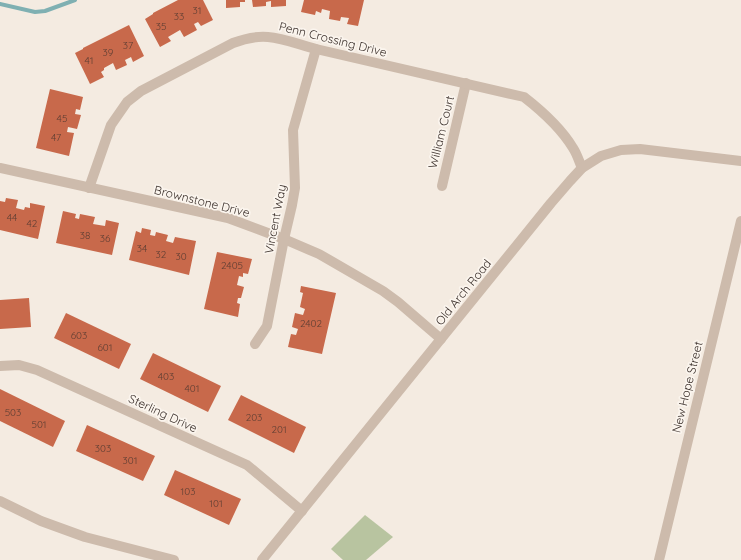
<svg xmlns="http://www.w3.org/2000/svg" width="741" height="560" viewBox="0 0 741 560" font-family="Quicksand,sans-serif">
<rect width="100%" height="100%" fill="#f4ebe1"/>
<path fill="#b8c4a0" d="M 365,515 L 393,537 L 366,560 L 343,560 L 331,549 Z"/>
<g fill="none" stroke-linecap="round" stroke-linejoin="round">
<path stroke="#7fb0b2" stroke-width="4" d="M 0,4 L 35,12 L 45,11 L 75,0"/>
</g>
<g fill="#c8694b">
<path d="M 178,0 L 203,0 L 213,20 L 201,26 L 198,22 L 194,24 L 197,30 L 184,37 L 180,30 L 168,37 L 171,41 L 160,47 L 145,19 L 153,14 L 153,13 Z"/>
<path d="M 226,0 L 245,0 L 245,2 L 240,2 L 240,7 L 226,8 Z"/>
<path d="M 252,0 L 286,0 L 286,6 L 271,7 L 271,1 L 266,2 L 266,6 L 253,7 Z"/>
<path d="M 304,0 L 364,0 L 358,26 L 347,24 L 349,18 L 341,17 L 340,21 L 329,19 L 330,11 L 322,9 L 321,13 L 316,11 L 315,15 L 301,12 Z"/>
<path d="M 129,25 L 144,56 L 133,62 L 131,57 L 125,60 L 127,65 L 116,70 L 113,63 L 104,68 L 104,70 L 101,72 L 104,77 L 90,84 L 75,53 L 83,49 L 83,48 Z"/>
<path d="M 50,89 L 83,97 L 80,110 L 76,109 L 75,114 L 81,115 L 77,129 L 68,127 L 67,132 L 74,133 L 69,156 L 36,148 Z"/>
<path d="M 6,198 L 18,200 L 16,208 L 24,210 L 25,207 L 30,208 L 30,203 L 45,206 L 38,239 L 0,230 L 0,201 L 5,202 Z"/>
<path d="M 63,211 L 76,214 L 75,218 L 79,219 L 80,214 L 95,217 L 93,224 L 105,226 L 106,220 L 119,223 L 112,255 L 56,243 Z"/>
<path d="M 142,228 L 151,230 L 150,235 L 155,236 L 156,232 L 168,235 L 166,241 L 173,243 L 175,237 L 196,241 L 189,275 L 129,260 L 136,231 L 141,233 Z"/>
<path d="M 217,252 L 252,259 L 248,274 L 243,273 L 243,277 L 239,276 L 237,285 L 244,287 L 241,298 L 238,298 L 237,303 L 240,304 L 238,317 L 204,309 Z"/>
<path d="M 301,286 L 336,293 L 322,354 L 288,347 L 291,334 L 296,335 L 298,329 L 292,327 L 295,313 L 303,315 L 305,309 L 300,307 L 303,293 L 300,292 Z"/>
<path d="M 29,298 L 31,327 L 0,329 L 0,300 Z"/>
<path d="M 66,313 L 131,344 L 119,369 L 54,338 Z"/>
<path d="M 153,353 L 221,386 L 208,412 L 140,379 Z"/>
<path d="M 0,389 L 65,421 L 53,447 L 0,421 Z"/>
<path d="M 241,395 L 306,427 L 294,453 L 228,420 Z"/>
<path d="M 87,425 L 155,456 L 143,481 L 76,451 Z"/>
<path d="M 175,470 L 241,499 L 229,525 L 164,495 Z"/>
</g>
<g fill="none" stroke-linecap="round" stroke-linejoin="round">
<g stroke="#cdbbac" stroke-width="10">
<path d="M 0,168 L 228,218 L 284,239 L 319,254 L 383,291 L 398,302 L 441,339"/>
<path d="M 442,186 L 466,83"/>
<path d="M 89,188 L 111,125 L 127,102 L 141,91 L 233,43 C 266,30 283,40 316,49 L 524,97 C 542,111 561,128 573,148 C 577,154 579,161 582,168"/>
<path d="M 255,344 L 267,326 L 284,239 L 292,205 L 295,188 L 293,130 L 316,49"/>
<path d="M 0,366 L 19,365 L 37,370 L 247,465 L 302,511"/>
<path d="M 0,501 L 41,521 L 85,537 L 174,560"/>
<path d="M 262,560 L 551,203 L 570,181 L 582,168 L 601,156 L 621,150 L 640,149 L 741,161"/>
<path d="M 659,560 L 741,221"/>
</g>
</g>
<g text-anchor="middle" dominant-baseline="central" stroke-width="3.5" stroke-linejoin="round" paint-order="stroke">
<g font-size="10" fill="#5e3e33">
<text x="197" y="10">31</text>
<text x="179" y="16">33</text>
<text x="161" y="26">35</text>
<text x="128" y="45">37</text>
<text x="108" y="52">39</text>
<text x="89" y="60">41</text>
<text x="62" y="118">45</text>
<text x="56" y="137">47</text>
<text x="12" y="217">44</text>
<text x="32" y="223">42</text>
<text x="85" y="235">38</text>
<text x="105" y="238">36</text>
<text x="142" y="248">34</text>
<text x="161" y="254">32</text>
<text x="181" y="256">30</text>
<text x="232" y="265">2405</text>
<text x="311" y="323">2402</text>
<text x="79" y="335">603</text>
<text x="105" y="347">601</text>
<text x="166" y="376">403</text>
<text x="192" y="388">401</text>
<text x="13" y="412">503</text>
<text x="254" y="417">203</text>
<text x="39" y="424">501</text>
<text x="279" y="429">201</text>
<text x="103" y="448">303</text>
<text x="130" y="460">301</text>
<text x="188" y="491">103</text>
<text x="216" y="503">101</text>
</g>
<g font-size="12" fill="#3b302b" stroke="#fbf5ee">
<text transform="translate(333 39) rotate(14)">Penn Crossing Drive</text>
<text transform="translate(441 132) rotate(-76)">William Court</text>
<text transform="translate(202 201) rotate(14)">Brownstone Drive</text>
<text transform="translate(275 219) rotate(-79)">Vincent Way</text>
<text transform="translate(463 292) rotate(-51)">Old Arch Road</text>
<text transform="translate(687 387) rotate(-76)">New Hope Street</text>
<text transform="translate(163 413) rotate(25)">Sterling Drive</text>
</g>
</g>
</svg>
